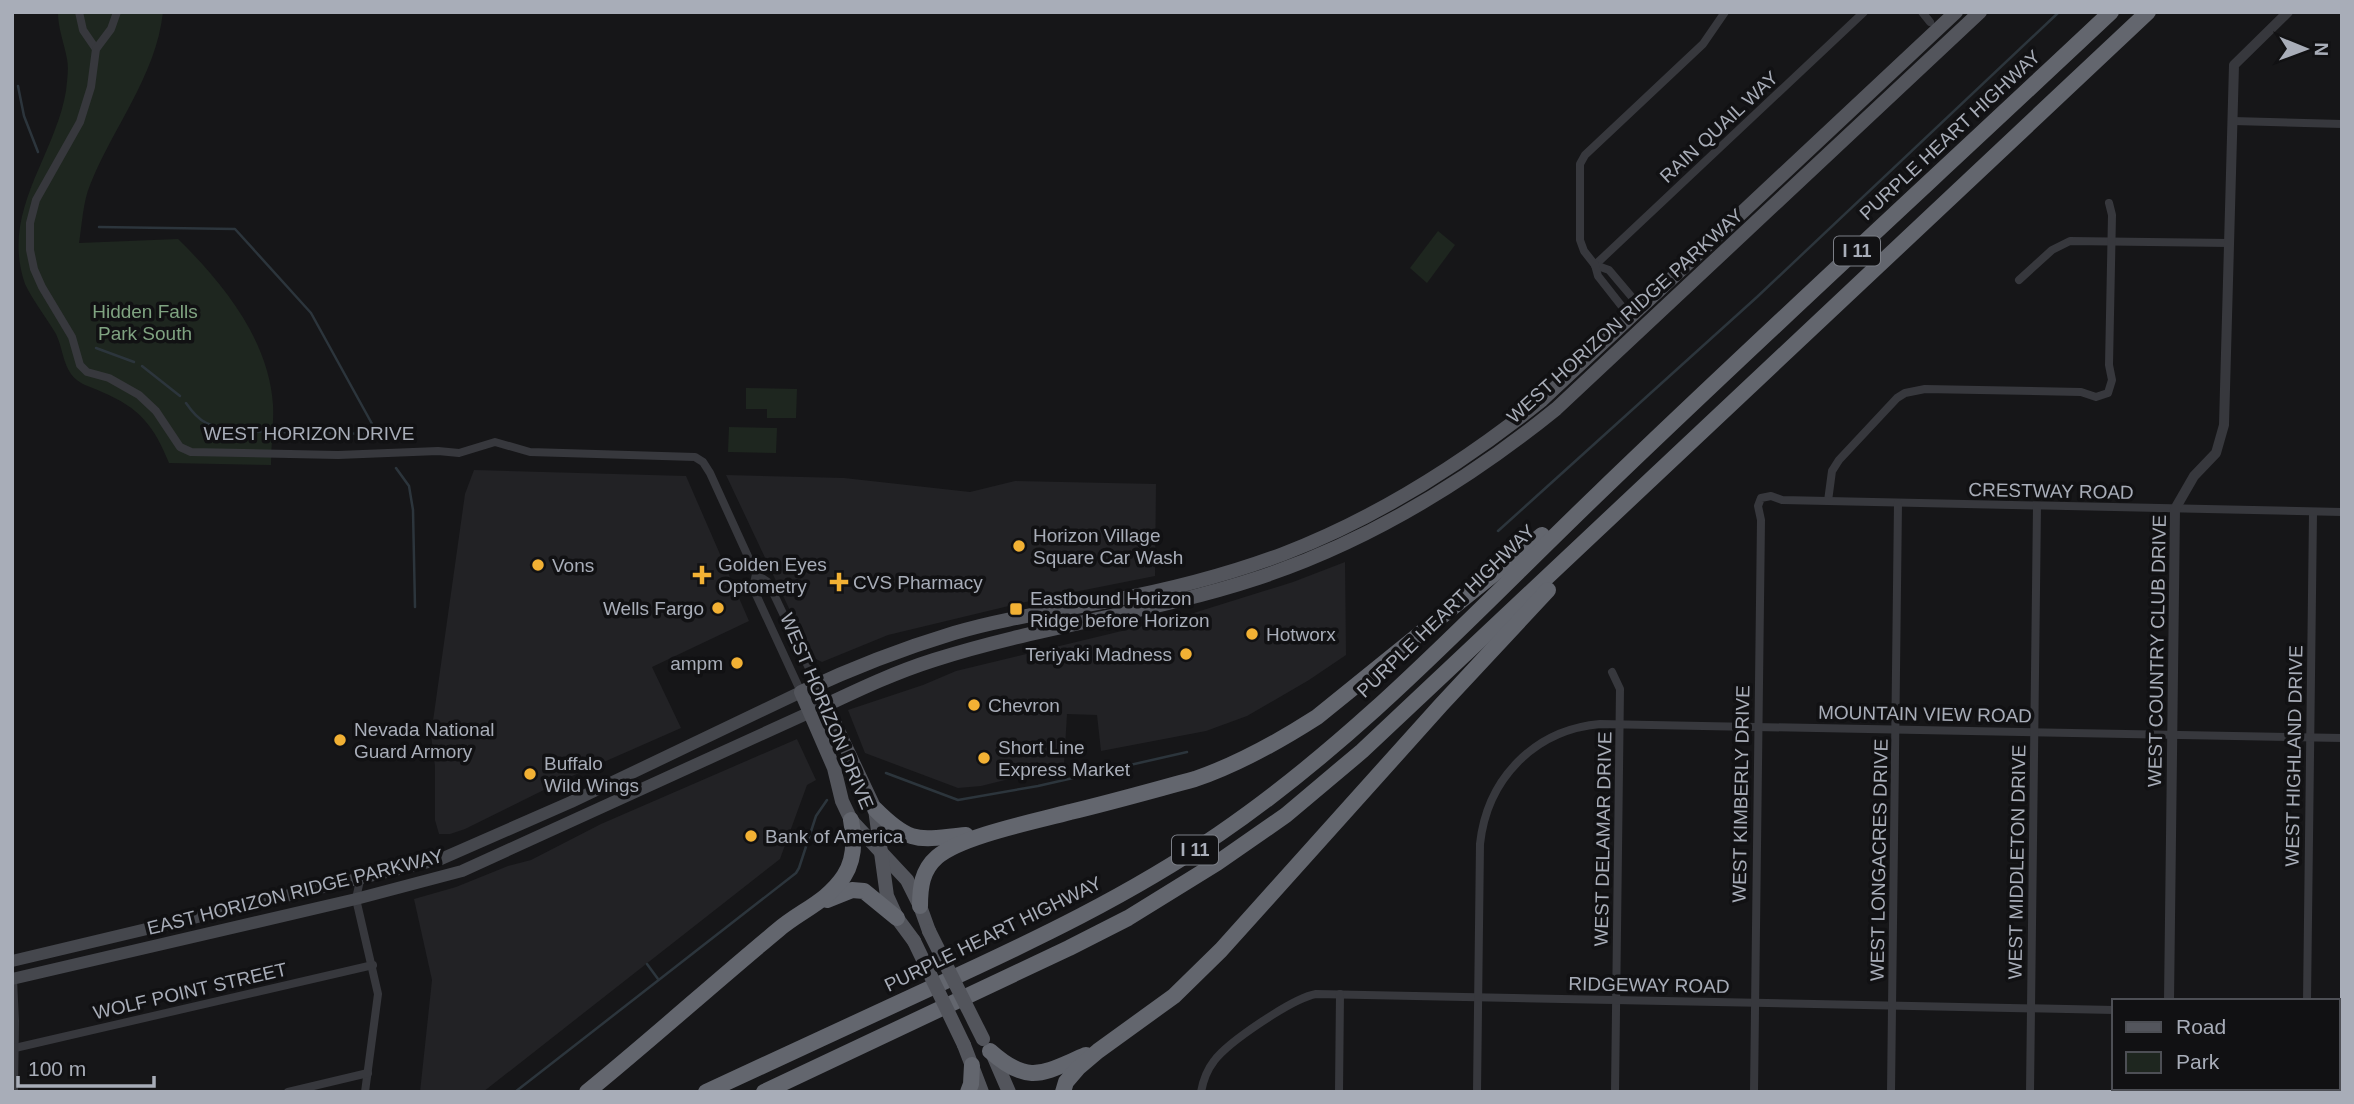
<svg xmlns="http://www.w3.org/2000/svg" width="2354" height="1104" viewBox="0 0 2354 1104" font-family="Helvetica,sans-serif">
<rect width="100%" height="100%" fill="#161618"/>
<g fill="#222225">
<path d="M 474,470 L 686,476 L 749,621 L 652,667 L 681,728 L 572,776 L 465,829 L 450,834 L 439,834 L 435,820 L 435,766 L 431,735 L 465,494 Z"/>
<path d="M 726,475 L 844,478 L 970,492 L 1015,481 L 1156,484 L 1155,576 L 1034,600 L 888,635 L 822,662 L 812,657 Z"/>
<path d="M 1345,562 L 1346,655 L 1309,680 L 1247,716 L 1206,731 L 1101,751 L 1097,715 L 1067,714 L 1064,765 L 981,786 L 958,788 L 865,753 L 848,710 L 923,685 L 956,671 L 1184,616 L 1293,582 Z"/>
<path d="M 797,739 L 816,780 L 807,785 L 780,859 L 483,1092 L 420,1092 L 432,980 L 414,899 L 456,887 L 508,866 L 531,860 L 601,824 Z"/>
</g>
<g fill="#1e261f">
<path d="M 58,12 L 163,12 C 156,76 113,127 90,185 C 83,202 82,224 79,243 L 178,239 C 223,283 269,340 273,405 C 274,424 271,445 271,465 L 169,463 C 154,426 140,408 102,392 C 90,386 79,385 71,374 C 63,363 62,346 56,334 C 46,317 33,301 25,284 C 0,212 55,157 66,91 C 67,81 69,68 67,59 C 64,42 58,29 58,12 Z"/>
<path d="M 1438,231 L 1455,245 L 1427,283 L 1410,268 Z"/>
<path d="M 746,388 L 797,389 L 796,418 L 767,418 L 767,409 L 746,409 Z"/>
<path d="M 729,427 L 777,428 L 776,453 L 728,452 Z"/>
</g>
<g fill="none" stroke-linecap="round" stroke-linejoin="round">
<g stroke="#2c353c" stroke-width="2.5">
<path d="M 18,86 L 24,116 L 38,152"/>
<path d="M 99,227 L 235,229 L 311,313 L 382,442"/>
<path d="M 96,348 L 134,362"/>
<path d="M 142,366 L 180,396"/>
<path d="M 186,403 C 201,425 210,426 236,431 L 375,434"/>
<path d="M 396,468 L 409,486 L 413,510 L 415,607"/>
<path d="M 1498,531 L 1757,297 L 2059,12"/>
<path d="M 886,773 L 958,800 L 1038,786 L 1187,752"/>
<path d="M 647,964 L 658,979"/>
<path d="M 515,1092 L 796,873 L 799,868 L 816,816 L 827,800"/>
</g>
<g stroke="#37383d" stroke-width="8">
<path d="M 79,12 L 83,30 L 96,49"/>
<path d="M 117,12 L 111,29 L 96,49 L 91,87 L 80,122 L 36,200 L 30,223 L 30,250 L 34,269 L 42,287 L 72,337 L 80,365 L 87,372 L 109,378 L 139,395 L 156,411 L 180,447 L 191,452 L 338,455 L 438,451 L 459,453 L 495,442 L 530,452 L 695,457 L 703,462 L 710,473 L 756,574 L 768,582 L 817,685"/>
<path d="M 1922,12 L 1930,22"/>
<path d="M 2233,121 L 2342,124"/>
<path d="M 1595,265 L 1864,12"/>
<path d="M 1595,265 L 1609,270 L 1642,309"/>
<path d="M 2019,280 L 2052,250 L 2070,241 L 2229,243"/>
<path d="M 1631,318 L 1598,276 L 1595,265 L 1584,251 L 1580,240 L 1580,164 L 1585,155 L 1703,44 L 1725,12"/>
<path d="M 1828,501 L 1832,471 L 1839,460 L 1897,398 L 1905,393 L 1925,389 L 2081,392 L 2096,397 L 2108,393 L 2112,380 L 2109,365 L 2112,215 L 2109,203"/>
<path d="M 756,574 L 753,588 L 801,692"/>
<path d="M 1612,672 L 1620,689 L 1615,1092"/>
<path d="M 360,880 L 356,899 L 378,994 L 365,1092"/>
<path d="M 13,979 L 15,1021 L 14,1092"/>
<path d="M 2307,1001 L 2313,513"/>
<path d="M 2338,1015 L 2342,1015"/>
<path d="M 15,1048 L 373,965"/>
<path d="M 288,1092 L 368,1073"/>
<path d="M 1201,1092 C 1203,1081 1207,1070 1214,1061 C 1228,1042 1293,998 1316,994 L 2114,1010"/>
<path d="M 1339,1092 L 1340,994"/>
<path d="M 1477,1092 L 1480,844 C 1487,779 1534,730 1600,724 L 2342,738"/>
<path d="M 1754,1092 L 1761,520 L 1758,506 L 1761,498 L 1771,496 L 1782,500 L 2342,512"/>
<path d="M 1891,1092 L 1898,503"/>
<path d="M 2030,1092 L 2037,506"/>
<path d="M 2306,1092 L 2306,1088"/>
</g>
<g stroke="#37383d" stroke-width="10">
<path d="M 2169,1001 L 2175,509 L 2194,476 L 2216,453 L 2224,425 L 2234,65 L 2288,12"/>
<path d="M 2168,1092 L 2168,1088"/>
</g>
<g stroke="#45474d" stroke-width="12">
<path d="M 12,961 L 441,859 L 571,802 L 801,692"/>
<path d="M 12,979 L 356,899 L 462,871 L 826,705 L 817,685"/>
</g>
<g stroke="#53555c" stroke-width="14">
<path d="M 929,931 L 920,906 L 907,880 L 851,820 L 842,801 L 834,768 L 801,692 C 850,669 901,649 954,633 C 1004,618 1058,611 1109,601 C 1168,590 1227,575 1283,554 C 1377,518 1463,463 1542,400 L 1956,12"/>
<path d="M 914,941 L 897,918 L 887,896 L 875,809 L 826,705 C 862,688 896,672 934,660 C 1040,626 1152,613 1258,578 C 1367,542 1467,481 1556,409 L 1980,12"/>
<path d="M 964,1045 L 982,1092"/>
<path d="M 993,1055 L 1009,1092"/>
</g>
<g stroke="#63666e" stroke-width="16">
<path d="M 875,809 C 912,846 919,839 966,835"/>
<path d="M 827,900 L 852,890 L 864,891 L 897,918"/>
<path d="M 920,906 C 920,887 922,870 937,857 C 961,836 1037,821 1070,812 C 1112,802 1154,790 1195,779 C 1239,764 1278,742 1317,717 L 1542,535"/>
<path d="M 990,1051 C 1029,1086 1043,1073 1086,1055"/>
<path d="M 587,1092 C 652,1039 714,983 778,930 C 800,911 827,902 844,876 C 855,859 855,840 851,820"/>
<path d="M 706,1092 C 782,1057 859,1021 935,986 C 1033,941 1130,895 1219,834 C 1361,737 1477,610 1600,492 C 1768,330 1941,172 2111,12"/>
<path d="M 764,1092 L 1069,948 L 1128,918 L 1217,863 L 1286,815 L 1362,751 L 2148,12"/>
<path d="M 968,1092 L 971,1084 L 972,1065"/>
<path d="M 1063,1092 L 1066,1082 L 1078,1068 L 1098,1051 L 1174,996 L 1221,950 L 1441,705 L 1548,590"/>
</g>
<g stroke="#53555c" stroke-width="14">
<path d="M 929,931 L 983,1039"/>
<path d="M 914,941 L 964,1045"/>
</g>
</g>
<g fill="#f2b134" stroke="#111113" stroke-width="2.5">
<circle cx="1019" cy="546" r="7"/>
<circle cx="538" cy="565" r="7"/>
<path d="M698.5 564.5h7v7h7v7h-7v7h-7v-7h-7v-7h7z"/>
<path d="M835.5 571.5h7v7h7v7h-7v7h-7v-7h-7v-7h7z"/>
<circle cx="718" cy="608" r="7"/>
<rect x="1009" y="602" width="14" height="14" rx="3.5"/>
<circle cx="1252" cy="634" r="7"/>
<circle cx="1186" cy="654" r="7"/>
<circle cx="737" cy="663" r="7"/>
<circle cx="974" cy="705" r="7"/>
<circle cx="340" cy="740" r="7"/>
<circle cx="984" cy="758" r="7"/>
<circle cx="530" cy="774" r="7"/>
<circle cx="751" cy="836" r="7"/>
</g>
<g text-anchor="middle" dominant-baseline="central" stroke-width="7" stroke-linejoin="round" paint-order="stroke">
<g fill="#111113" stroke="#7b7e86" stroke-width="2">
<rect x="1834" y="236.5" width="46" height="29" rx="5"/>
<rect x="1172" y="835.5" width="46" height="29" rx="5"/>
</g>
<g font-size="18" font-weight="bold" fill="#a8adb8">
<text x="1857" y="251">I 11</text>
<text x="1195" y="850">I 11</text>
</g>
<g font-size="19" fill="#a8adb8" stroke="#111113">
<text transform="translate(1719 127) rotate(-43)">RAIN QUAIL WAY</text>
<text transform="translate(1950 135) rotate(-43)">PURPLE HEART HIGHWAY</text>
<text transform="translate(1625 316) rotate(-42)">WEST HORIZON RIDGE PARKWAY</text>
<text x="309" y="433">WEST HORIZON DRIVE</text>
<text transform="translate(2051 491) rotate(1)">CRESTWAY ROAD</text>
<text transform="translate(1446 611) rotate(-44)">PURPLE HEART HIGHWAY</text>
<text transform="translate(2157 651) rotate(-89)">WEST COUNTRY CLUB DRIVE</text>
<text transform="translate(827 711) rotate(67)">WEST HORIZON DRIVE</text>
<text transform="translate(1925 714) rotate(1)">MOUNTAIN VIEW ROAD</text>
<text transform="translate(2294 756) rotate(-89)">WEST HIGHLAND DRIVE</text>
<text transform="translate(1741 794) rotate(-89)">WEST KIMBERLY DRIVE</text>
<text transform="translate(1603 839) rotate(-89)">WEST DELAMAR DRIVE</text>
<text transform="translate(1879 860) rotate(-89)">WEST LONGACRES DRIVE</text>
<text transform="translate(2017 862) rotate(-89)">WEST MIDDLETON DRIVE</text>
<text transform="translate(295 892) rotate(-14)">EAST HORIZON RIDGE PARKWAY</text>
<text transform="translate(993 934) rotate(-26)">PURPLE HEART HIGHWAY</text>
<text transform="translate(1649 985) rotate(1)">RIDGEWAY ROAD</text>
<text transform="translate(190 991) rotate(-13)">WOLF POINT STREET</text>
</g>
<g font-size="19" fill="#7fa381" stroke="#111113">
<text x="145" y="311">Hidden Falls<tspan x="145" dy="22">Park South</tspan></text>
</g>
<g font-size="19" fill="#a8adb8" stroke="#111113" text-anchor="start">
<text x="1033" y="535">Horizon Village<tspan x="1033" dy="22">Square Car Wash</tspan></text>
<text x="718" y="564">Golden Eyes<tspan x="718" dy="22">Optometry</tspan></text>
<text x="552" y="565">Vons</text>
<text x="853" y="582">CVS Pharmacy</text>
<text x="1030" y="598">Eastbound Horizon<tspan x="1030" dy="22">Ridge before Horizon</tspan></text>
<text x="704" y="608" text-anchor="end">Wells Fargo</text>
<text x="1266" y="634">Hotworx</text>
<text x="1172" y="654" text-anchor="end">Teriyaki Madness</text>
<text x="723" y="663" text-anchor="end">ampm</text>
<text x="988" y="705">Chevron</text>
<text x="354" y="729">Nevada National<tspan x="354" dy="22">Guard Armory</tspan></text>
<text x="998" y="747">Short Line<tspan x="998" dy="22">Express Market</tspan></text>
<text x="544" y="763">Buffalo<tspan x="544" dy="22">Wild Wings</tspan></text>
<text x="765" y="836">Bank of America</text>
</g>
</g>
<rect width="2354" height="1104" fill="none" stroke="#a8adb8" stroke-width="28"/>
<rect x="2112" y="999" width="228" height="91" fill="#111113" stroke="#4d4f55" stroke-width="2"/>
<rect x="2126" y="1022" width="35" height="10" fill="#53555c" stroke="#4d4f55" stroke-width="2"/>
<text x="2176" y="1034" font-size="21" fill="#a8adb8">Road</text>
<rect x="2126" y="1052" width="35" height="21" fill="#1e261f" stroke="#4d4f55" stroke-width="2"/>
<text x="2176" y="1069" font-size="21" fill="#a8adb8">Park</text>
<g transform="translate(2305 49) rotate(91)" stroke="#111113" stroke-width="5" paint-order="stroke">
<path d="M0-5L12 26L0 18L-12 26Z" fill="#a8adb8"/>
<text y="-10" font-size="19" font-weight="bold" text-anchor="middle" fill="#a8adb8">N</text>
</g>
<path d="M18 1076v10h136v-10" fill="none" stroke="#a8adb8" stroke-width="3.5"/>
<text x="28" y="1076" font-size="21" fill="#a8adb8" stroke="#111113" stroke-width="5" paint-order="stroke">100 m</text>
</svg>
